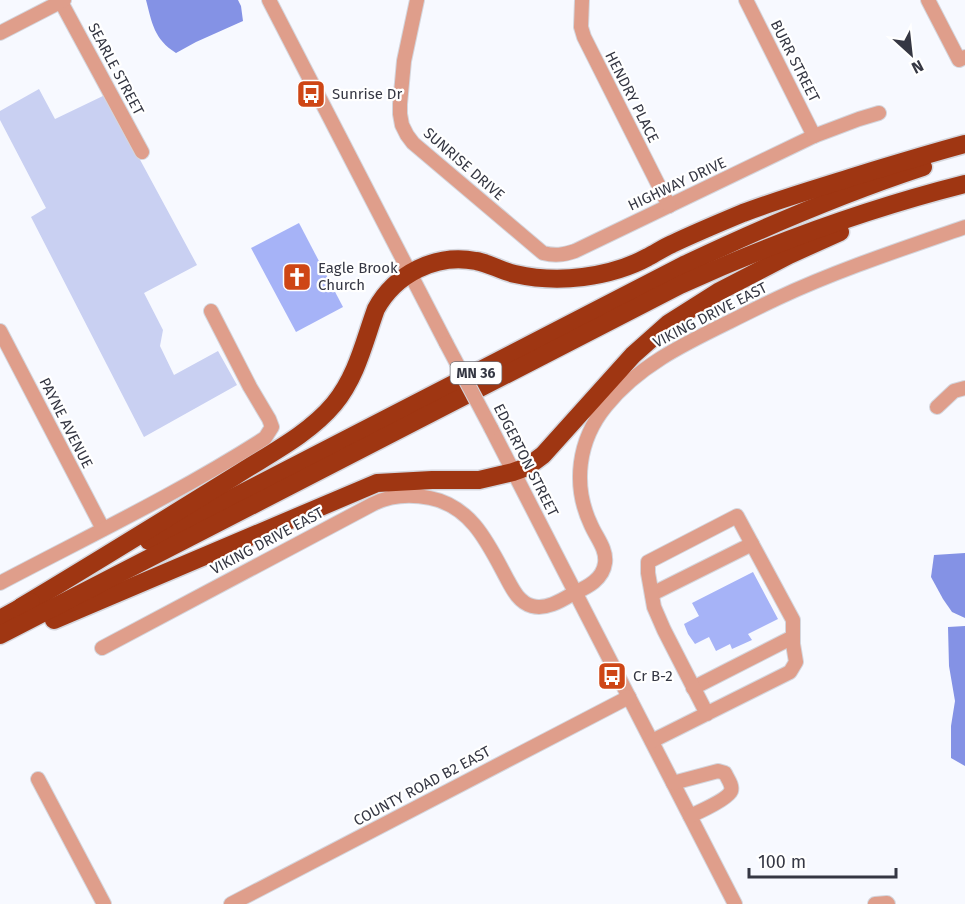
<svg xmlns="http://www.w3.org/2000/svg" width="965" height="904" viewBox="0 0 965 904" font-family="'Fira Sans',sans-serif">
<rect width="100%" height="100%" fill="#f7f9ff"/>
<path fill="#c9d0f2" d="M 39,89 L 55,119 L 105,95 L 197,265 L 144,293 L 163,330 L 160,346 L 174,375 L 218,351 L 237,385 L 144,437 L 31,217 L 46,208 L 0,120 L 0,111 Z"/>
<g fill="#8492e5">
<path d="M 146,0 L 238,0 L 241,6 L 243,21 L 196,42 L 176,53 C 154,39 152,23 146,0 Z"/>
<path d="M 965,553 L 965,618 L 952,612 L 943,599 L 931,577 L 934,555 Z"/>
<path d="M 965,626 L 965,766 L 951,758 L 951,726 L 955,701 L 949,666 L 948,627 Z"/>
</g>
<g fill="#a6b3f7">
<path d="M 299,223 L 343,307 L 296,332 L 251,248 Z"/>
<path d="M 753,572 L 778,619 L 748,634 L 752,640 L 732,649 L 730,644 L 716,651 L 709,637 L 695,644 L 688,634 L 684,624 L 699,616 L 692,603 Z"/>
</g>
<g fill="none" stroke-linecap="round" stroke-linejoin="round">
<g stroke="#d4d6dd" stroke-width="16">
<g id="minor">
<path d="M 269,0 L 446,343"/>
<path d="M 417,0 L 404,61 L 400,104 L 400,114 L 402,125 L 407,135 L 413,143 L 543,253 C 555,256 563,255 575,251 L 814,136 L 859,119 L 879,113"/>
<path d="M 582,0 L 581,27 L 584,37 L 669,206"/>
<path d="M 746,0 L 814,136"/>
<path d="M 928,0 L 959,60 L 965,57"/>
<path d="M 61,2 L 142,152"/>
<path d="M 0,33 L 64,0"/>
<path d="M 0,331 L 103,529"/>
<path d="M 937,407 L 954,391 L 965,388"/>
<path d="M 491,428 L 735,904"/>
<path d="M 0,583 C 89,536 181,492 265,438 L 272,427 L 269,419 L 250,387 L 211,311"/>
<path d="M 652,594 L 752,544"/>
<path d="M 102,648 L 373,504 C 391,495 410,494 430,498 C 471,506 488,543 506,577 C 512,588 518,602 532,606 C 547,610 562,600 574,593 C 588,587 603,579 605,563 C 607,549 596,537 591,525 C 572,485 578,440 606,406 C 638,366 684,344 729,322 C 745,314 761,306 778,298 C 838,270 902,249 965,227"/>
<path d="M 693,688 L 793,637"/>
<path d="M 652,741 L 790,672 L 796,662 L 793,644 L 793,620 L 737,516 L 648,562 L 648,573 L 654,607 L 664,630 L 707,714"/>
<path d="M 38,779 L 104,904"/>
<path d="M 673,783 L 718,771 L 725,773 C 727,778 733,785 731,791 C 728,799 699,812 690,816"/>
<path d="M 231,904 L 629,697"/>
<path d="M 875,904 L 887,903 L 888,904"/>
</g>
</g>
<g stroke="#d4d6dd" stroke-width="21">
<g id="highway">
<path d="M 149,541 L 684,265 C 762,228 841,194 923,167"/>
<path d="M 21,607 C 93,564 164,520 235,476 C 269,454 308,435 334,404 C 357,376 364,342 376,309 C 395,274 436,253 476,261 C 489,263 501,271 515,274 C 537,279 560,280 583,277 C 605,274 628,268 648,257 C 656,253 663,248 672,244 C 695,233 719,223 743,213 C 780,199 818,188 856,176 C 892,165 928,154 965,144"/>
<path d="M 0,619 L 31,602"/>
<path d="M 54,620 L 377,483 L 432,480 L 479,480 L 513,472 L 527,467 L 543,455 L 633,355 L 669,323 L 718,292 L 789,255 L 840,232"/>
<path d="M 0,635 L 680,285 C 773,243 866,209 965,184"/>
</g>
</g>
<use href="#minor" stroke="#df9e8b" stroke-width="14"/>
<use href="#highway" stroke="#9f3612" stroke-width="18"/>
<g stroke="#d4d6dd" stroke-width="16" stroke-linecap="butt">
<path id="minor-bridge" d="M 446,343 L 491,428"/>
</g>
<use href="#minor-bridge" stroke="#df9e8b" stroke-width="14"/>
</g>
<defs>
<g id="bus-square" transform="scale(1.5)"><rect x="-9" y="-9" width="18" height="18" rx="4" fill="#ce4616" stroke="#fff"/><path d="M-5-6H5V4H4V6H2V4H-2V6H-4V4H-5ZM-3.5-4V0h7V-4ZM-3.5 1.2v1.5H-2V1.2ZM2 1.2v1.5H3.5V1.2Z" fill="#fff"/></g>
<g id="church-square" transform="scale(1.5)"><rect x="-9" y="-9" width="18" height="18" rx="4" fill="#ce4616" stroke="#fff"/><path d="M-1.2-6h2.4v3.5h3.3v2.4h-3.3V6h-2.4V-.1h-3.3v-2.4h3.3Z" fill="#fff"/></g>
</defs>
<g fill-rule="evenodd">
<use href="#bus-square" x="311" y="94"/>
<use href="#church-square" x="297" y="277"/>
<use href="#bus-square" x="612" y="676"/>
</g>
<g text-anchor="middle" dominant-baseline="central" stroke-width="4.5" stroke-linejoin="round" paint-order="stroke">
<rect fill="#fff" stroke="#72737b" stroke-width="1.5" x="450.5" y="362" width="51" height="22" rx="4.5"/>
<g font-size="14" font-weight="bold" fill="#353743">
<text x="476" y="373">MN 36</text>
</g>
<g font-size="15" fill="#353743" stroke="#fff">
<text transform="translate(795 61) rotate(63)">BURR STREET</text>
<text transform="translate(116 69) rotate(62)">SEARLE STREET</text>
<text transform="translate(632 97) rotate(63)">HENDRY PLACE</text>
<text transform="translate(464 164) rotate(41)">SUNRISE DRIVE</text>
<text transform="translate(677 184) rotate(-25)">HIGHWAY DRIVE</text>
<text transform="translate(710 315) rotate(-27)">VIKING DRIVE EAST</text>
<text transform="translate(66 423) rotate(63)">PAYNE AVENUE</text>
<text transform="translate(526 460) rotate(63)">EDGERTON STREET</text>
<text transform="translate(267 541) rotate(-28)">VIKING DRIVE EAST</text>
<text transform="translate(422 786) rotate(-28)">COUNTY ROAD B2 EAST</text>
</g>
<g font-size="15" fill="#353743" stroke="#fff" text-anchor="start">
<text x="332" y="94">Sunrise Dr</text>
<text x="318" y="268">Eagle Brook<tspan x="318" dy="17">Church</tspan></text>
<text x="633" y="676">Cr B-2</text>
</g>
</g>
<g transform="translate(911 54) rotate(153)" stroke="#ffffff" stroke-width="4.5" paint-order="stroke">
<path d="M0-4.5L10 22L0 15L-10 22Z" fill="#353743"/>
<text y="-9" font-size="16" font-weight="bold" text-anchor="middle" fill="#353743">N</text>
</g>
<path d="M749 868v9h147v-9" fill="none" stroke="#353743" stroke-width="3"/>
<text x="758" y="868" font-size="18" fill="#353743" stroke="#ffffff" stroke-width="4.5" paint-order="stroke">100 m</text>
</svg>
